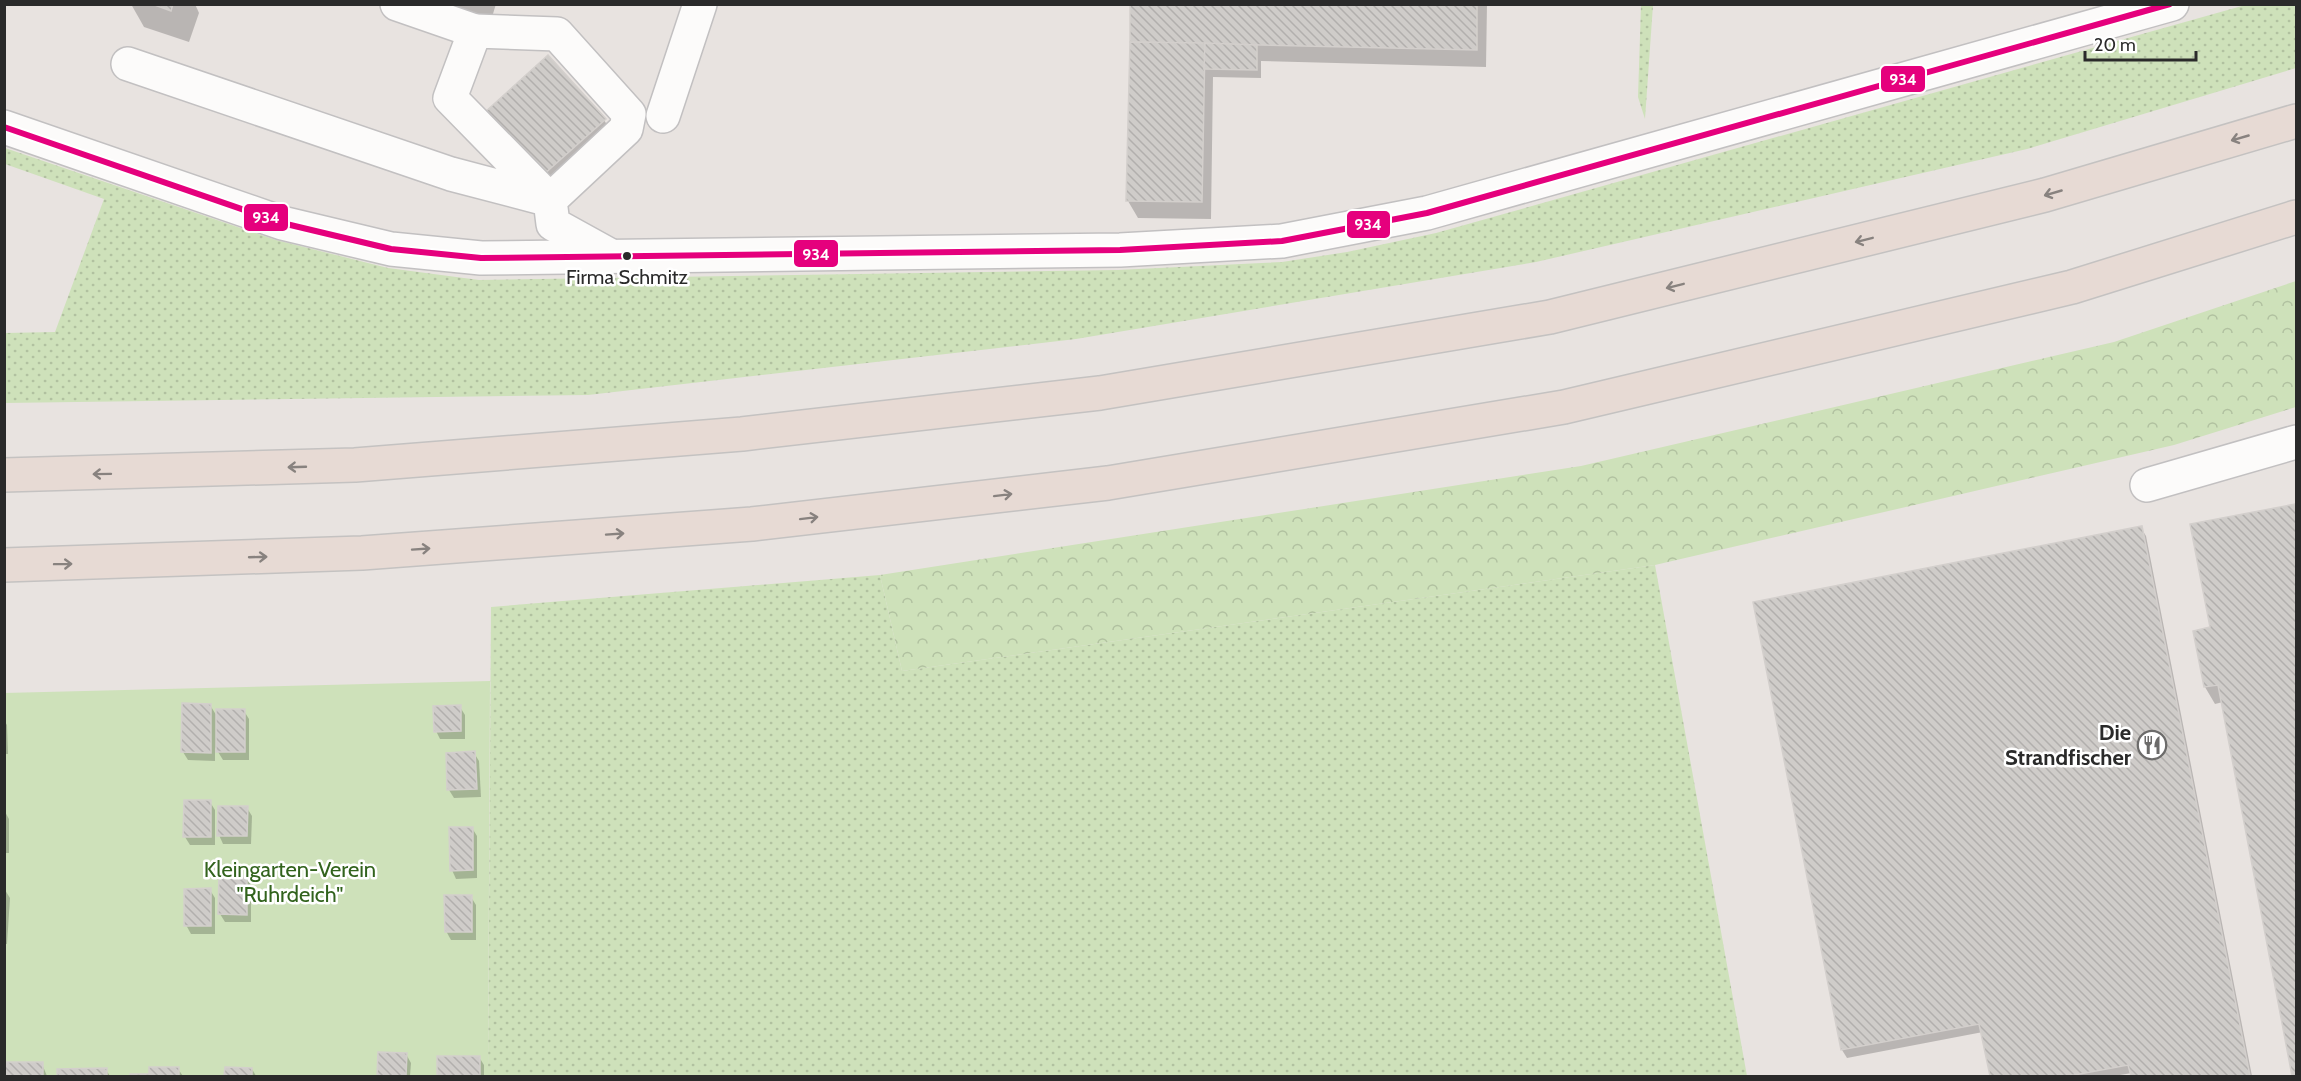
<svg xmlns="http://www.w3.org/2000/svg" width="2301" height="1081" viewBox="0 0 2301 1081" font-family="Cabin,sans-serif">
<defs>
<pattern id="grass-dots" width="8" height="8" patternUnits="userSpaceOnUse" patternTransform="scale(1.5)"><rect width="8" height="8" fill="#cee1ba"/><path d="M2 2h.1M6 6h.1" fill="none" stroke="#b1c1a0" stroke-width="1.8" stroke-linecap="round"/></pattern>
<pattern id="forest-crowns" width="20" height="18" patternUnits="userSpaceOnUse" patternTransform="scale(1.5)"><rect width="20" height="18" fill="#cee1ba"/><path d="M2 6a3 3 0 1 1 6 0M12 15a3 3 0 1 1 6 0" fill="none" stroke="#b1c1a0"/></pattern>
<pattern id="building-back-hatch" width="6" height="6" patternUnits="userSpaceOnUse" patternTransform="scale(1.5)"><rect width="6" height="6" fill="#cfccc9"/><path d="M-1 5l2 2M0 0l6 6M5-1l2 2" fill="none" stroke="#b2afad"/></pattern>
</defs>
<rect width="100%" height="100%" fill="#e8e3e0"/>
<g fill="url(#grass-dots)">
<path d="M 2249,4 L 2296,5 L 2296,68 L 2027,149 L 1536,262 L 1076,339 L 588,395 L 5,403 L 5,333 L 55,332 L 104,199 L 5,164 L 5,148 L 276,240 L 388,268 L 479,280 L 1118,270 L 1282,262 L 1347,252 L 1436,233 Z"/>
<path d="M 1641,5 L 1653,5 L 1645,119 L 1638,97 Z"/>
<path d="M 1655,565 L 1747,1076 L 488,1076 L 491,607 L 880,575 L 902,671 Z"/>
</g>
<path fill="url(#forest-crowns)" d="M 2296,281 L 2296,407 L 2174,445 L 1655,565 L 902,671 L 880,575 L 1581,466 L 2114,342 Z"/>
<path fill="#cee1ba" d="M 490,681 L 488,1076 L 5,1076 L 4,693 Z"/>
<g fill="#0003">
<path d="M 131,4 L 195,4 L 199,13 L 189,42 L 144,27 Z"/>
<path d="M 410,4 L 496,4 L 488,30 Z"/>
<path d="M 1132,4 L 1487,4 L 1486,67 L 1261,61 L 1261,78 L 1213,77 L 1211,219 L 1138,218 L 1128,201 Z"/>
<path d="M 486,113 L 604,120 L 609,128 L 548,184 Z"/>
<path d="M 2296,506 L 2296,1076 L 2294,1076 L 2223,702 L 2215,704 L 2205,687 L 2212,629 L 2192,525 Z"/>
<path d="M 2141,528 L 2146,536 L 2252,1076 L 2132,1076 L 2132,1073 L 2114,1076 L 1991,1076 L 1983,1032 L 1847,1058 L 1842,1050 L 1755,603 Z"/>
<path d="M 184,705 L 210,705 L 218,718 L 244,711 L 249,719 L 249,760 L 223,760 L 215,747 L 215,761 L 188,760 L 183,752 Z"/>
<path d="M 460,707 L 465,715 L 465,739 L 440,739 L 436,731 Z"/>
<path d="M 4,720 L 7,725 L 8,754 L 4,754 Z"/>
<path d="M 474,753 L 479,761 L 481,797 L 454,798 L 449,790 Z"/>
<path d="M 210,802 L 215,810 L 215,845 L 190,845 L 185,837 Z"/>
<path d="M 247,808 L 252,816 L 251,844 L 223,844 L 219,835 Z"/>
<path d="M 4,810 L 9,819 L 9,853 L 4,853 Z"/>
<path d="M 472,828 L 477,836 L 477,878 L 456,879 L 452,870 Z"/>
<path d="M 246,877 L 251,885 L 251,922 L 225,922 L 220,914 Z"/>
<path d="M 5,890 L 10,898 L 7,944 L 4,944 Z"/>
<path d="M 210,890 L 215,898 L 215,934 L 191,934 L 186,925 Z"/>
<path d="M 471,897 L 476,905 L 476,940 L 451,940 L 446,931 Z"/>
<path d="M 379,1053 L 406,1054 L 411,1063 L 410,1076 L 378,1076 Z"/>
<path d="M 479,1057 L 484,1065 L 484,1076 L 439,1076 L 438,1058 Z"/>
<path d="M 4,1063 L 42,1064 L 47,1076 L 4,1076 Z"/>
<path d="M 178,1069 L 183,1076 L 131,1076 L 151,1076 Z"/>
<path d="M 226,1069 L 252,1069 L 256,1076 L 226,1076 Z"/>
<path d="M 106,1070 L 110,1076 L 58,1076 L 58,1071 Z"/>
</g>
<g fill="url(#building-back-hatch)" stroke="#d3cfcc" stroke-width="1.5">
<path d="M 152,4 L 173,4 L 171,11 Z"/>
<path d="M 1130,4 L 1477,4 L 1477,50 L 1130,42 Z"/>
<path d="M 1130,42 L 1205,43 L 1202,202 L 1126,201 Z"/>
<path d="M 1205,43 L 1257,45 L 1257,70 L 1204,69 Z"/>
<path d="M 548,55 L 606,119 L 542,176 L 484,113 Z"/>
<path d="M 2296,504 L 2296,1076 L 2292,1076 L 2218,685 L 2204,687 L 2193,631 L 2210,627 L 2190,524 Z"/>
<path d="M 2142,526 L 2250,1076 L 2131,1076 L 2128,1065 L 2069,1076 L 1990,1076 L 1979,1024 L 1841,1050 L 1753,602 Z"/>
<path d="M 182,703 L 211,704 L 211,753 L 181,752 Z"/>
<path d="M 461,705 L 461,731 L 434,732 L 433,706 Z"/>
<rect x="216" y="709" width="29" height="43"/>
<path d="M 475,751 L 477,789 L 447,790 L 446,753 Z"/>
<path d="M 184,800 L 211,800 L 211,837 L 183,837 Z"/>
<path d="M 218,806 L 248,806 L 247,836 L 217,836 Z"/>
<path d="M 449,827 L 473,827 L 473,870 L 450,871 Z"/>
<path d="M 219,875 L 247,876 L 247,915 L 218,914 Z"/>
<path d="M 211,888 L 211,926 L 184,926 L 184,889 Z"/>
<path d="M 444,895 L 472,895 L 472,932 L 445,932 Z"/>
<path d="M 378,1052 L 407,1053 L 406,1076 L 377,1076 Z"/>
<rect x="437" y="1056" width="43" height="20"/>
<rect x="4" y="1062" width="39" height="14"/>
<path d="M 149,1067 L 179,1067 L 179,1076 L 130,1076 L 130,1074 L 149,1074 Z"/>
<path d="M 225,1067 L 252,1068 L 252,1076 L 224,1076 Z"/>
<path d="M 107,1068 L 107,1076 L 57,1076 L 57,1069 Z"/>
</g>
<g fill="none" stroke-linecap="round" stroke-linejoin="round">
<g stroke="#c2c0c1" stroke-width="36">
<g id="minor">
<path d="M 397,4 L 475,31"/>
<path d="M 128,64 L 451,174 L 550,200 L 626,129 L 629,114 L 557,34 L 475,31 L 450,98 L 550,200 L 553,224 L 611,256"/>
<path d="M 663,116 L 700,4"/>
<path d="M 4,127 L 282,223 L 391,249 L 481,258 L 1120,250 L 1282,241 L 1427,213 L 2172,4"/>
<path d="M 2147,485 L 2296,442"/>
</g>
</g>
<g stroke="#c4c2c1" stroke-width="36">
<g id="highway">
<path d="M 4,475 L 355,465 L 742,434 L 1100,393 L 1550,317 L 2045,195 L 2296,121"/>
<path d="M 4,565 L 362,553 L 752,524 L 1108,483 L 1564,407 L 2072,287 L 2296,217"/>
</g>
</g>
<use href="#minor" stroke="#fcfbfa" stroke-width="33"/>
<use href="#highway" stroke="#e7dad4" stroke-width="33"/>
<g stroke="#fff" stroke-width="10">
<path id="bus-1" d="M 4,127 L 282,223 L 391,249 L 481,258 L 1120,250 L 1282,241 L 1427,213 L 2170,4"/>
</g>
<use href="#bus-1" stroke="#e5007d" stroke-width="6"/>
</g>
<defs><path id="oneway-shaft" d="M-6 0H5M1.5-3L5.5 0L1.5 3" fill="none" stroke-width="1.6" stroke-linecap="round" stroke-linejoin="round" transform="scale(1.5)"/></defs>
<g stroke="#88827f">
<use href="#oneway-shaft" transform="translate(2240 138) rotate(164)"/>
<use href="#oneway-shaft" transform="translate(2053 193) rotate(164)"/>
<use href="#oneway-shaft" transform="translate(1864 240) rotate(166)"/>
<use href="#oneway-shaft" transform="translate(1675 286) rotate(166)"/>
<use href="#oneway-shaft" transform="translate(297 467) rotate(178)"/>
<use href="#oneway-shaft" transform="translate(102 474) rotate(179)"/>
<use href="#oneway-shaft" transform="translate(1003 495) rotate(-7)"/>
<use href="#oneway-shaft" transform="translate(809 518) rotate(-7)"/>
<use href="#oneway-shaft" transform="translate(615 534) rotate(-4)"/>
<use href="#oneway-shaft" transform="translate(421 549) rotate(-4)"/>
<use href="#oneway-shaft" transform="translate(258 557) rotate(-2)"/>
<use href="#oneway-shaft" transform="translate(63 564) rotate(-1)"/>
</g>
<defs>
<g id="restaurant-ring" transform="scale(1.5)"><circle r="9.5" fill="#fff" stroke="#6c6b6a" stroke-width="1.5"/><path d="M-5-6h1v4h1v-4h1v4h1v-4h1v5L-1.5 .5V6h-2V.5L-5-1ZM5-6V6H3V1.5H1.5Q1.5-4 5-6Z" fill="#6c6b6a"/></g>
</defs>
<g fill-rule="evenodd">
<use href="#restaurant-ring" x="2152" y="745"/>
</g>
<circle fill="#2a2a2a" stroke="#fff" stroke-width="2" cx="627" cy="256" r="5"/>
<g text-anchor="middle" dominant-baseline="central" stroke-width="5" stroke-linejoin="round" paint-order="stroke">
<g font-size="20" fill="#2a2a2a" stroke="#fff">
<text x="627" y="277">Firma Schmitz</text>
</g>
<g font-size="22" font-weight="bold" fill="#2a2a2a" stroke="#fff" text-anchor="end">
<text x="2131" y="732">Die<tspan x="2131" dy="25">Strandfischer</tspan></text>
</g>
<g font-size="22" fill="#32631d" stroke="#fff">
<text x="290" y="869">Kleingarten-Verein<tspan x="290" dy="25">"Ruhrdeich"</tspan></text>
</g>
</g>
<g stroke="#fff" stroke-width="2">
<rect x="1880" y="65" width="46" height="28" rx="6" fill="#e5007d"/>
<rect x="243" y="203" width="46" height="29" rx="6" fill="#e5007d"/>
<rect x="1346" y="210" width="45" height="29" rx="6" fill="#e5007d"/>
<rect x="793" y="239" width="46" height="29" rx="6" fill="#e5007d"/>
</g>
<g font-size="16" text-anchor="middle" font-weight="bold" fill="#fff">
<text x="1903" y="85">934</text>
<text x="266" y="223">934</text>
<text x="1368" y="230">934</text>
<text x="816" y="260">934</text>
</g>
<rect width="2301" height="1081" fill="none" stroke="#2a2a2a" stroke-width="12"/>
<path d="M2085 51v9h111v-9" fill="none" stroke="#2a2a2a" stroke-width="3"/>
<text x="2094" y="51" font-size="18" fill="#2a2a2a" stroke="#ffffff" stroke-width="4.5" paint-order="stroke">20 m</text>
</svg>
